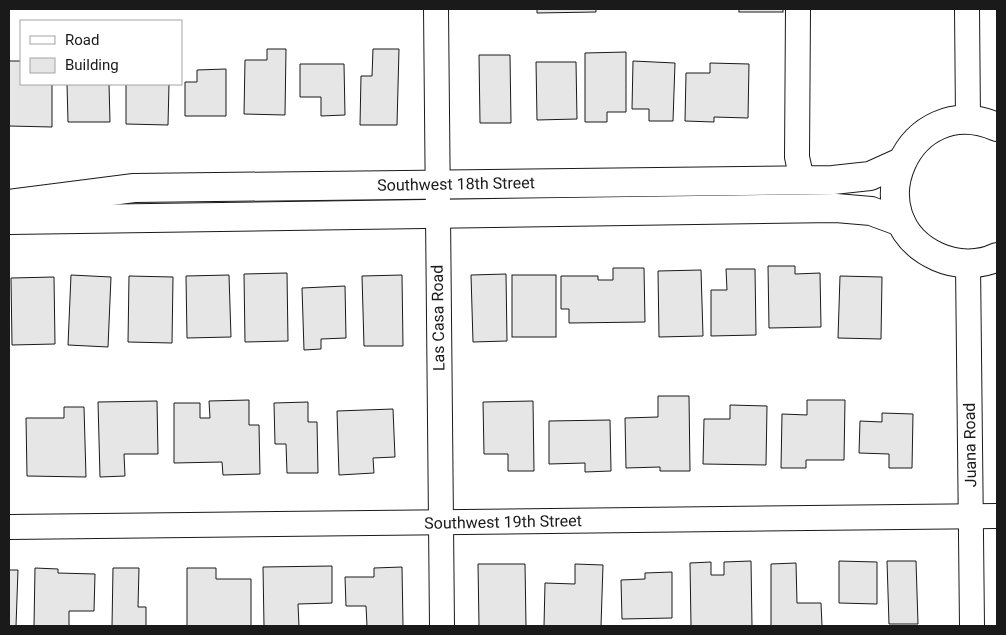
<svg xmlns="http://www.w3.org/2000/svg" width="1006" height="635" viewBox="0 0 1006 635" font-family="Roboto,sans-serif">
<rect width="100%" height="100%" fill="#fff"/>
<g fill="#e6e6e6" stroke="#1a1a1a">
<path d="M 537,9 L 596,9 L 596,12 L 537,13 Z"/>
<rect x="739" y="9" width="44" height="3"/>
<path d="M 267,49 L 286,49 L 285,115 L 244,114 L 245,60 L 267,60 Z"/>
<path d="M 373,49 L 399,49 L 397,125 L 360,125 L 361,76 L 372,76 Z"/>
<path d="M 626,52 L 626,112 L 607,112 L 607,122 L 585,122 L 585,53 Z"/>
<path d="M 479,55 L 510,55 L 511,123 L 480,123 Z"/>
<path d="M 9,61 L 21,61 L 21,84 L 52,84 L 52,127 L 9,126 Z"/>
<path d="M 633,61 L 675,63 L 673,121 L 649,121 L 649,109 L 632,109 Z"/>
<path d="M 536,62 L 576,62 L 577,119 L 537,120 Z"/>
<path d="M 710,63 L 749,64 L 748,118 L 714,117 L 714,122 L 685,121 L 686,73 L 710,73 Z"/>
<path d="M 300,64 L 344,64 L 345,115 L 321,116 L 321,97 L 300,97 Z"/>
<path d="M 226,69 L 226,116 L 185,116 L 185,82 L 197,82 L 197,70 Z"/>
<path d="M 67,84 L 109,84 L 110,122 L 68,122 Z"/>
<path d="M 126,84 L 169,84 L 168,125 L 126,124 Z"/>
<path d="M 768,266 L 795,266 L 795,274 L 820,273 L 821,327 L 769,328 Z"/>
<path d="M 613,268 L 644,268 L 645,322 L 569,323 L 569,309 L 561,309 L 561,276 L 598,276 L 598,280 L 613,280 Z"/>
<path d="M 726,269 L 755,269 L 756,335 L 711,336 L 711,290 L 727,290 Z"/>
<path d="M 701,270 L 703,336 L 659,337 L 658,271 Z"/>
<path d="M 287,273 L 288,341 L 245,342 L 244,274 Z"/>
<path d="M 506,274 L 507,341 L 473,342 L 471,275 Z"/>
<path d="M 71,275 L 111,277 L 108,347 L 68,345 Z"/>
<path d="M 229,275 L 231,337 L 187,338 L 186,276 Z"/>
<path d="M 402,275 L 403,346 L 364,346 L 362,276 Z"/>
<rect x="512" y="275" width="44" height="62"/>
<path d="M 129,276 L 173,277 L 172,343 L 128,342 Z"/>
<path d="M 840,276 L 882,277 L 881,339 L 838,338 Z"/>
<path d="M 54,277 L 55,344 L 12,345 L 11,278 Z"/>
<path d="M 345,286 L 346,338 L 321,339 L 321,349 L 304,350 L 302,288 Z"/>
<path d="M 658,396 L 689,396 L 690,471 L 660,471 L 660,467 L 626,468 L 625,418 L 658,417 Z"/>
<path d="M 249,400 L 249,425 L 259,425 L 260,474 L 223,475 L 222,462 L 174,463 L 174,403 L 200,403 L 200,418 L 210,418 L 209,401 Z"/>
<path d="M 807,400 L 845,400 L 844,460 L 806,460 L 806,468 L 781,468 L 782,414 L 807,415 Z"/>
<path d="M 157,401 L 158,454 L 124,454 L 125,476 L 100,477 L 98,402 Z"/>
<path d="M 533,401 L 534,471 L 508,471 L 508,454 L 484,454 L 483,402 Z"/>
<path d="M 308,402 L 308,422 L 317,422 L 318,473 L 287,473 L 286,444 L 275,444 L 274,403 Z"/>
<path d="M 730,405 L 767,406 L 766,465 L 703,464 L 704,419 L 730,419 Z"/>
<path d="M 64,407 L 84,407 L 86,477 L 27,476 L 26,418 L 64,418 Z"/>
<path d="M 393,409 L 395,457 L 373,458 L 374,473 L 339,475 L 337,411 Z"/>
<path d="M 882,413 L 913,414 L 912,468 L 889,468 L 889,454 L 859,453 L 860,421 L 882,422 Z"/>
<path d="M 610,420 L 611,471 L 585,472 L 585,463 L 549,464 L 549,421 Z"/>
<path d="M 751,561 L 752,626 L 691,626 L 690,563 L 711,562 L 711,575 L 724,575 L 724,562 Z"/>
<path d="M 839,561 L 877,562 L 877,604 L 839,603 Z"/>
<path d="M 887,561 L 916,561 L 918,624 L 889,624 Z"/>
<path d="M 796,563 L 797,603 L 821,603 L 822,626 L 771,626 L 771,564 Z"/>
<path d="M 478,564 L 525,564 L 526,626 L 479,626 Z"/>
<path d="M 575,564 L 603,565 L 601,626 L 544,626 L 545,583 L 575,584 Z"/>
<path d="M 332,566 L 332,603 L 298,604 L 299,626 L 264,626 L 263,567 Z"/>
<path d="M 402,567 L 403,626 L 367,626 L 366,606 L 346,606 L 345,577 L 374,577 L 374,568 Z"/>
<path d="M 35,568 L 58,569 L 58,573 L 95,574 L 94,611 L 69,611 L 69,626 L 34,626 Z"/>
<path d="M 113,568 L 139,568 L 138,607 L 146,607 L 146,626 L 112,626 Z"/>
<path d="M 187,568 L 216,568 L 216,579 L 251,579 L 251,626 L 187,626 Z"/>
<path d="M 9,570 L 18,570 L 16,626 L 9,626 Z"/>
<path d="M 672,572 L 672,618 L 622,619 L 621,580 L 645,579 L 645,573 Z"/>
</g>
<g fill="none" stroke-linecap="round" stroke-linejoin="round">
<g stroke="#1a1a1a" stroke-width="26">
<g id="minor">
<path d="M 436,9 L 442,626"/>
<path d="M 798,9 L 797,157 L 802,180"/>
<path d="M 967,9 L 968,119"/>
<path d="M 968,264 L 972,626"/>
<path d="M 9,527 L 997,516"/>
</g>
</g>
<g stroke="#1a1a1a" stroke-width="30">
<g id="major">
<path d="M 997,127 C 909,88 851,218 938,257 C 956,265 979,266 997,257"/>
<path d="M 9,204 L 134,188 L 833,180 L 870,176 L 901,162"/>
<path d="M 9,220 L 836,208 L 871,211 L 901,222"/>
</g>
</g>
<use href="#minor" stroke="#fff" stroke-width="24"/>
<use href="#major" stroke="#fff" stroke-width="28"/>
</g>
<g text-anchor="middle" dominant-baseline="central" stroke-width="4" stroke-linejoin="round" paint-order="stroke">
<g font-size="16" fill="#1a1a1a" stroke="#fff">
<text transform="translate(456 184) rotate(-1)">Southwest 18th Street</text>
<text transform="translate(438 318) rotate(-91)">Las Casa Road</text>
<text transform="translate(970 445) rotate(-91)">Juana Road</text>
<text transform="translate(503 522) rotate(-1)">Southwest 19th Street</text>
</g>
</g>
<rect width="1006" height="635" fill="none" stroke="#1a1a1a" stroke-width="20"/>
<rect x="20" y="20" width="162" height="65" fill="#ffffff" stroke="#a3a3a3"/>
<rect x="30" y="36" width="25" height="8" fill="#ffffff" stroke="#a3a3a3"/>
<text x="65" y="45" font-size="15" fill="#1a1a1a">Road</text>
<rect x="30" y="58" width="25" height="15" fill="#e6e6e6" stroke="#a3a3a3"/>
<text x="65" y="70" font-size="15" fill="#1a1a1a">Building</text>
</svg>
